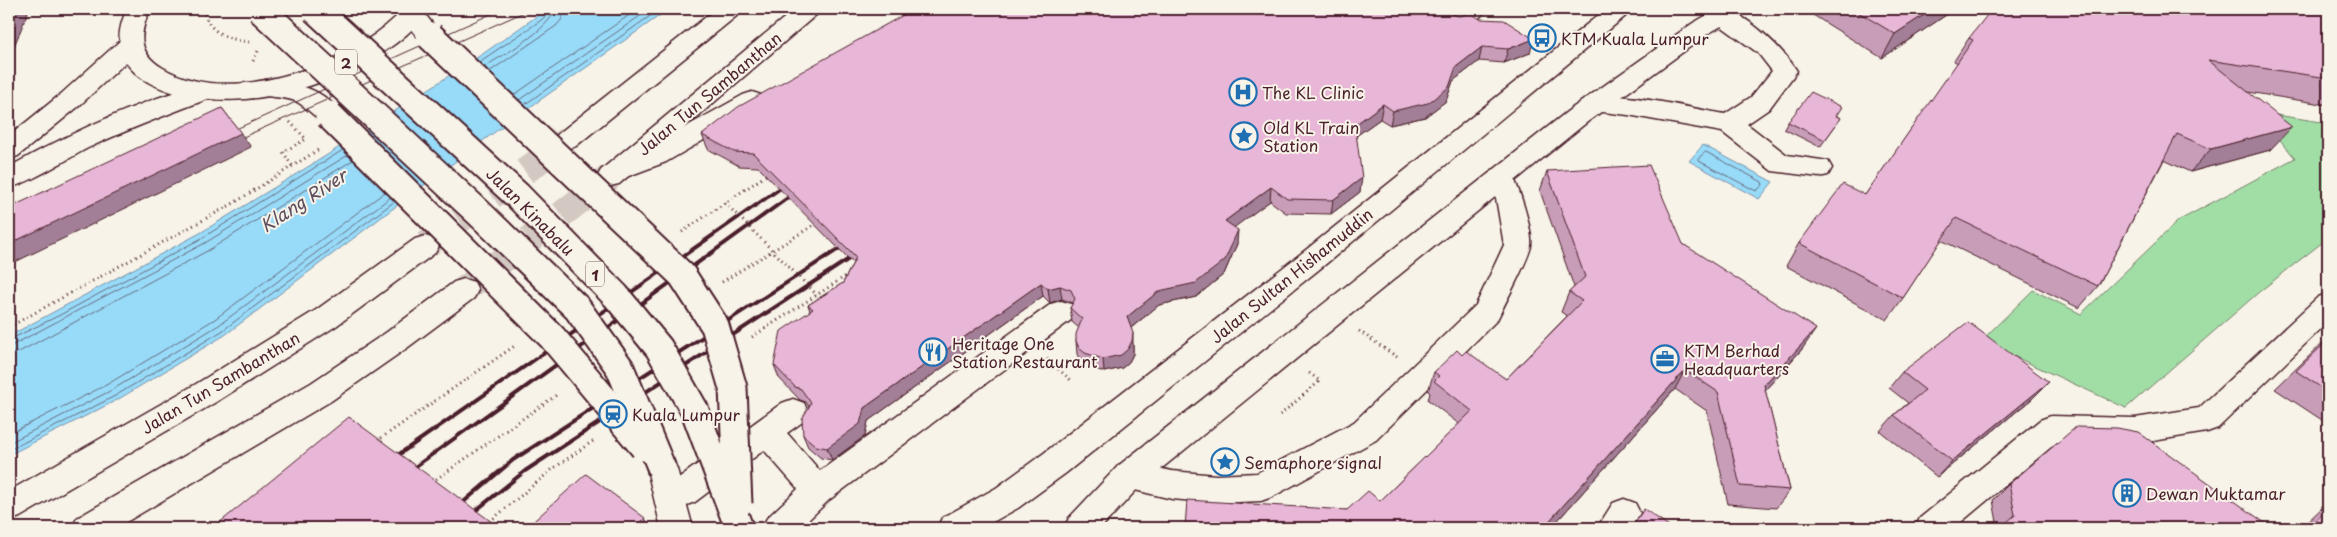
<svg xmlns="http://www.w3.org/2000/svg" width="2337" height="537" viewBox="0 0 2337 537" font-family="'Playpen Sans',sans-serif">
<rect width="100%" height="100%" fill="#f7f3e8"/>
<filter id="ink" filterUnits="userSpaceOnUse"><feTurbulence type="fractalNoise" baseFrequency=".02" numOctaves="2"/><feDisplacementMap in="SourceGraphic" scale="10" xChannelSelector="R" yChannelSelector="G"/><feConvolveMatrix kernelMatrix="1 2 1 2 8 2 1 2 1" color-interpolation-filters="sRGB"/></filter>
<g filter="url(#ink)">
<path fill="#a1dea6" stroke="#767e68" d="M 2257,112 L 2328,123 L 2328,238 L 2259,292 L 2126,408 L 1981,341 L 2033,290 L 2081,314 L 2178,221 L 2295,158 Z"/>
<g fill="#97dbf9" stroke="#7890a7">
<path d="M 547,9 L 669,9 L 492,134 L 225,335 L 117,400 L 9,455 L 9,336 L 200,233 L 324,157 L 484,53 Z"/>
<path d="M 1703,145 L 1773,182 L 1759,199 L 1689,161 Z"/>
</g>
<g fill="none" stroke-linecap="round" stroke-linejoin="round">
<g stroke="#696a7d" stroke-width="1">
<path d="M 479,62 L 540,21 L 548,14 L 550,9"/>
<path d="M 484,67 C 506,53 545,33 556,9"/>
<path d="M 489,72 L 556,26 L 562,19 L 563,9"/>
<path d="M 514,95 L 638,9"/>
<path d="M 519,100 L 650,9"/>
<path d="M 524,105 L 660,9"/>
<path d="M 1706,152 L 1762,182 L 1763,185 L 1756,191 L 1699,161 L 1699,158 Z"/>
<path d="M 9,340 L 60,315 L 202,238 L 343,150"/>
<path d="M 9,347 L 205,243 L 348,155"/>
<path d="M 9,354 L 19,352 L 209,250 L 353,160"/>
<path d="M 9,434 L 108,384 L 215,319 L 385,192"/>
<path d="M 9,443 L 112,390 L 219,325 L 391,197"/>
<path d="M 9,450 L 115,396 L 222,331 L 395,201"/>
</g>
<g stroke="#d4c9c2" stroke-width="27" stroke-dasharray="27 14" stroke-linecap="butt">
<path d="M 426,245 L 567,140"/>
<path d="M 464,290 L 610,177"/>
</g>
<g stroke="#4a1f2b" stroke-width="3">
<g id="minor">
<path d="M 1460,9 L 1486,9 C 1478,22 1465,31 1450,27 L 1446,22 Z"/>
<path d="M 1721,9 C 1745,11 1785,51 1797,71 L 1769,109 L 1747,124 L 1787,155 L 1828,161 L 1832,168 L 1828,175 L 1819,177 L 1772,171 L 1722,132 L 1628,115 L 1586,110 L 1583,104 L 1586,98 C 1616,89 1692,109 1725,114 L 1751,97 L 1772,71 L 1758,53 L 1714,21 L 1710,16 L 1714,11 Z"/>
<path d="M 130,37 L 138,39 L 142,45 L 138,51 L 79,106 L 18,156 L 9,159 L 9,136 L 61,94 L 122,39 Z"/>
<path d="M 204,83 L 213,85 L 216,91 L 213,97 C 171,113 128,129 88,148 C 65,160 32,182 9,188 L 9,167 C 70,133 137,102 204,83 Z"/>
<path d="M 752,92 L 761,95 L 764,101 L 761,107 L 666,162 L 618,180 L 609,178 L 605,171 L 609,164 L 648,148 L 743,95 Z"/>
<path d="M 1501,168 L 1510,170 C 1518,184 1533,230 1531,245 C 1531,255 1507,299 1501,312 L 1497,320 L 1376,440 L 1272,497 L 1261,501 L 1216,503 L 1172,499 L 1118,486 L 1113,476 L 1118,466 L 1129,462 L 1172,471 L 1216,475 L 1257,473 L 1354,422 L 1476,305 L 1504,245 L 1496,198 L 1488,177 L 1492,170 Z"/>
<path d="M 2328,294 L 2328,322 L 2218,428 L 2207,432 L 2135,444 L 2057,442 L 1954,528 L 1915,528 L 1920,518 L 2040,420 L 2051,416 L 2135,418 L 2199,408 L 2318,297 Z"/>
<path d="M 1061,301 L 1071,304 L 1075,312 L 1071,320 L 829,500 L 800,528 L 762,528 L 767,518 L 798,489 L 764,450 L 695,502 L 684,506 L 673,502 L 668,492 L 673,482 L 782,403 L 793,399 L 804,403 L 808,412 L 804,421 L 787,433 L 820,471 L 1051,304 Z"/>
<path d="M 1624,499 L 1635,503 L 1640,513 L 1631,528 L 1597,528 L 1613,503 Z"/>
</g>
</g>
<g stroke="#4a1f2b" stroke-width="3">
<g id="major">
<path d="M 127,9 L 150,9 C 139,34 137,53 163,68 C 209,95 270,83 318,65 C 351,52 380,34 404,9 L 429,9 C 395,61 305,94 246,99 C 192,104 91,85 127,9 Z"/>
<path d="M 716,9 L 743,9 L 739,14 L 576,146 L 567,149 L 558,146 L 554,140 L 558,134 Z"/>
<path d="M 795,9 L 821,9 L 817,14 L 619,184 L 610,186 L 601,184 L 597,177 L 601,170 Z"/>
<path d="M 1606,9 L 1632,9 L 1628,14 L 1327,263 L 1066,473 L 1018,508 L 982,528 L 937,528 L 942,518 L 996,488 L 1044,453 L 1307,249 Z"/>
<path d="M 1718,9 L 1747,9 L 1743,14 L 1709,33 L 1586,123 L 1140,486 L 1101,528 L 1064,528 L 1069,518 L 1118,466 L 1568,111 L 1693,23 Z"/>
<path d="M 425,236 L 435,239 L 439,246 L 435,253 L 336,326 L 216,402 L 20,517 L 9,521 L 9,491 L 196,384 L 316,310 L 415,239 Z"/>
<path d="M 464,279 L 474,282 L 478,290 L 474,298 L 407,348 L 331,401 L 116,528 L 72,528 L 77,518 L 311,383 L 387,332 L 454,282 Z"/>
</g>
</g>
<g stroke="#4a1f2b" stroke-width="3">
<g id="highway">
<path d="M 405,9 L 421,9 L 442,36 L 438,42 C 419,47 411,29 401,14 Z"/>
<path d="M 266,80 C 295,83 325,88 341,115 L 338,121 C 319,127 312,110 297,102 C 285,96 270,98 257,94 L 254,88 L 257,82 Z"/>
<path d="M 662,455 L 673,459 L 677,469 L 693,528 L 661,528 L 647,469 L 651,459 Z"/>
</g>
</g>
<g stroke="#4a1f2b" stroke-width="3" stroke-dasharray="1 4" stroke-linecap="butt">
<path d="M 204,9 C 207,33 228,39 249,42"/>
<path d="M 181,11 L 203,11"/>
<path d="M 253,61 L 258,51"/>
<path d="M 290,122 L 306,139 L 283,152 L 293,167"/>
<path d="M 682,232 L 768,174"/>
<path d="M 722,282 L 817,223"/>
<path d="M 9,327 L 234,203 L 318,150"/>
<path d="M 1359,331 L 1397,357"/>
<path d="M 752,337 L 849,274"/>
<path d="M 1047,359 L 1073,382"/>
<path d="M 1280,415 L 1320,381 L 1308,372"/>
<path d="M 377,441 L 516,345"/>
<path d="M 432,482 L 558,394"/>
<path d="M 482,528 L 554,468 L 596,439"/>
</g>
<use href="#minor" fill="#f7f3e8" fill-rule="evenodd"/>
<use href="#major" fill="#f7f3e8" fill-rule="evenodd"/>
<use href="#highway" fill="#f7f3e8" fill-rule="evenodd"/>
<g stroke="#4a1f2b" stroke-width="1">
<path d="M 225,134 L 502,9"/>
<path d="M 232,142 L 531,9"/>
</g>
<g stroke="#4a1f2b" stroke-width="4">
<path d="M 388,462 L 792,180"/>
<path d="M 405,474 L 800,189"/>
<path d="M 433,528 L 513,460 L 851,241"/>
<path d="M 454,528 L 525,471 L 861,251"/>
</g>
<g stroke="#4a1f2b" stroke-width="31" stroke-linecap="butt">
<g id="highway-bridge">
<path d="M 260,9 L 479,213 L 577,308 L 620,368 L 662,469"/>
<path d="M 315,9 L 518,196 L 616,296 L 659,348 L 695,411 L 739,528"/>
<path d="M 430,36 L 682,275 L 715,326 L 733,388 L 738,504"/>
<path d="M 329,115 L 552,337 L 644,447"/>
</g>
</g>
<path stroke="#4a1f2b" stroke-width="3" stroke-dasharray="1 4" stroke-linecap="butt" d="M 725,203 L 817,295"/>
<use href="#highway-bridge" stroke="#f7f3e8" stroke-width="27"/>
</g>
<g fill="#c89db8" stroke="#4a1f2b">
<path d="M 1816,9 L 1955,9 L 1882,58 L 1813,15 Z"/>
<path d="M 2328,9 L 2328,105 L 2248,92 L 2270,150 L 2190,172 L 2164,160 L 2098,286 L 2079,308 L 1941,240 L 1903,298 L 1887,320 L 1786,266 L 1799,243 L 1865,195 L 1958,63 L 1954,61 L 1969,38 Z"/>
<path d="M 1450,12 L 1452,14 L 1530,53 L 1504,63 L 1479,61 L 1453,81 L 1446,101 L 1425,117 L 1390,125 L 1380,119 L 1356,136 L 1360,192 L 1331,214 L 1286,213 L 1270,201 L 1234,227 L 1237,244 L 1224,274 L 1196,297 L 1159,305 L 1131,328 L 1133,346 L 1133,354 L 1129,362 L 1122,368 L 1104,372 L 1086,366 L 1080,361 L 1077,354 L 1076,341 L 1079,328 L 1072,322 L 1070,308 L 1073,303 L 1062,299 L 1050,303 L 1043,296 L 868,421 L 865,436 L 832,460 L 821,458 L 808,447 L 803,435 L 809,407 L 806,402 L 800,400 L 779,378 L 774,365 L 810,311 L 808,305 L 843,283 L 853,263 L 758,167 L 739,166 L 708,149 L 702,135 Z"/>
<path d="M 1837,116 L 1841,118 L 1836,125 L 1820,147 L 1784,129 L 1788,122 Z"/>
<path d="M 1547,171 L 1683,244 L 1803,348 L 1765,390 L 1790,490 L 1776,508 L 1728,504 L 1707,411 L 1675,389 L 1551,528 L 1185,528 L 1347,510 L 1380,501 L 1459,424 L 1428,400 L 1430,393 L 1428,391 L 1434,372 L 1462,355 L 1506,379 L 1567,316 L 1561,312 L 1569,292 L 1574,287 L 1540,191 Z"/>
<path d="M 2328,338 L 2328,424 L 2275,389 Z"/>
<path d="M 1902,372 L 2049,382 L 2033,398 L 1937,477 L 1880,431 L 1894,415 L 1908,403 L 1889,388 Z"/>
<path d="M 2009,484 L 2272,528 L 1998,528 L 1993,500 Z"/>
<path d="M 2328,502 L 2328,528 L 2301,528 Z"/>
</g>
<g fill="#a27f96" stroke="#4a1f2b">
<path d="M 16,9 L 27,9 L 28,12 L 9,59 L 9,27 Z"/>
<path d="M 1933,9 L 1955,9 L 1882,58 L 1895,34 Z"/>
<path d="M 1534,39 L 1530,53 L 1504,63 L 1508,49 Z"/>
<path d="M 1482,47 L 1479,61 L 1453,81 L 1446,101 L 1425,117 L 1390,125 L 1393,111 L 1456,67 Z"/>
<path d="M 1383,104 L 1380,119 L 1352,139 L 1355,125 Z"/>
<path d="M 222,108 L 251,147 L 9,265 L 9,244 Z"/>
<path d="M 2292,127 L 2270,150 L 2190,172 L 2211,149 Z"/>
<path d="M 1362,178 L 1360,192 L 1331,214 L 1333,200 Z"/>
<path d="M 1271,187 L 1270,201 L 1224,235 L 1225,221 Z"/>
<path d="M 1238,230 L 1237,244 L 1224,274 L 1196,297 L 1159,305 L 1127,331 L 1127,317 L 1159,291 Z"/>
<path d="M 1041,283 L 1043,296 L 868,421 L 865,436 L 832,460 L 827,448 L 864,408 Z"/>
<path d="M 1060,286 L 1062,299 L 1050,303 L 1048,289 Z"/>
<path d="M 1816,329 L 1803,348 L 1752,405 L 1764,385 Z"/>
<path d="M 1133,333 L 1133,354 L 1129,362 L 1122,368 L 1104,372 L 1103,359 Z"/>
<path d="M 1685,370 L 1675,389 L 1551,528 L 1543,528 Z"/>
<path d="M 2049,382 L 2033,398 L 1937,477 L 1952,461 Z"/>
<path d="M 645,518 L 650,527 L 649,528 L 634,528 Z"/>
</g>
<g fill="#e8b6d6" stroke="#4a1f2b">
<path d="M 9,9 L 16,9 L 9,27 Z"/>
<path d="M 914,9 L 1448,9 L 1452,14 L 1459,16 L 1471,13 L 1480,19 L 1504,20 L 1534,39 L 1508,49 L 1482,47 L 1456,67 L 1449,87 L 1428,103 L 1393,111 L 1383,104 L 1355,125 L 1362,178 L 1333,200 L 1287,199 L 1271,187 L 1225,221 L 1238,230 L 1225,260 L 1196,283 L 1159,291 L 1127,317 L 1133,333 L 1132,341 L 1128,349 L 1121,355 L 1103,359 L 1085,353 L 1079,348 L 1076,341 L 1076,334 L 1082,319 L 1070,308 L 1075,299 L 1071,290 L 1060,286 L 1048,289 L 1041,283 L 864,408 L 860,424 L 827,448 L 816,446 L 803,435 L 802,419 L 811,403 L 801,389 L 795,387 L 774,365 L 781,331 L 813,309 L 808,305 L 843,283 L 856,257 L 753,153 L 734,152 L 702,135 L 738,107 Z"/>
<path d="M 1853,9 L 1933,9 L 1895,34 Z"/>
<path d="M 1992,9 L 2328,9 L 2328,78 L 2208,60 L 2292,127 L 2211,149 L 2177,134 L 2098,286 L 1956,218 L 1903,298 L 1799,243 L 1843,184 L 1865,195 L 1973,40 L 1969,38 Z"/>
<path d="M 1811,92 L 1842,107 L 1836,116 L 1841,118 L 1825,140 L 1788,122 Z"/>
<path d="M 222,108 L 241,133 L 9,244 L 9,208 Z"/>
<path d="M 1649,165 L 1683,244 L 1816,329 L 1764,385 L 1790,490 L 1740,486 L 1718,392 L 1685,370 L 1543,528 L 1185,528 L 1187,500 L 1347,510 L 1368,491 L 1380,501 L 1472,411 L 1434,381 L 1439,376 L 1434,372 L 1457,350 L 1462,355 L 1466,351 L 1506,379 L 1582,301 L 1569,292 L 1585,277 L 1547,171 Z"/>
<path d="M 1968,322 L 2049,382 L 1952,461 L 1894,415 L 1925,390 L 1902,372 Z"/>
<path d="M 2328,340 L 2328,392 L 2296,371 Z"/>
<path d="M 349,417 L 500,528 L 213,528 Z"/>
<path d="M 2076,427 L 2117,428 L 2138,432 L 2272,528 L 2000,528 L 2015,515 L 2009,484 Z"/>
<path d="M 586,474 L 645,518 L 634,528 L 526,528 Z"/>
<path d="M 1644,509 L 1672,528 L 1631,528 Z"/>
<path d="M 2328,509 L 2328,528 L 2308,528 Z"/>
</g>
</g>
<defs>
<g id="bus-ring" transform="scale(1.4375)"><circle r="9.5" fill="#f7f3e8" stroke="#1f6fb2" stroke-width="1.5"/><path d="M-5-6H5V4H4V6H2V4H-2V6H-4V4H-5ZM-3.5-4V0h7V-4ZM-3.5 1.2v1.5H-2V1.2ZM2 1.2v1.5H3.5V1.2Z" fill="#1f6fb2"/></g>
<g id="hospital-ring" transform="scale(1.4375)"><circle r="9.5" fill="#f7f3e8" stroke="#1f6fb2" stroke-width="1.5"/><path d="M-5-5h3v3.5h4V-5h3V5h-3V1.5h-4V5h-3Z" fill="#1f6fb2"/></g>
<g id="sight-ring" transform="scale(1.4375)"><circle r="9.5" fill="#f7f3e8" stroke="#1f6fb2" stroke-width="1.5"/><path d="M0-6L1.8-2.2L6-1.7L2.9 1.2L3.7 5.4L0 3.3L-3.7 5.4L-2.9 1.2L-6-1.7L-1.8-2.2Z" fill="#1f6fb2"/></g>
<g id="restaurant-ring" transform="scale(1.4375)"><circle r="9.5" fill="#f7f3e8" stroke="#1f6fb2" stroke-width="1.5"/><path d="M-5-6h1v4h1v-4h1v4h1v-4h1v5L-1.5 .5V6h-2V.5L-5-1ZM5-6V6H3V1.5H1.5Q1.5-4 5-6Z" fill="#1f6fb2"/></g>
<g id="office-ring" transform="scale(1.4375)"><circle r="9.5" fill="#f7f3e8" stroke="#1f6fb2" stroke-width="1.5"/><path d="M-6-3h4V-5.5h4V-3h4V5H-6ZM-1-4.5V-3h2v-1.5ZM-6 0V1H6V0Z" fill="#1f6fb2"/></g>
<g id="station-ring" transform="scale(1.4375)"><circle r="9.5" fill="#f7f3e8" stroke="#1f6fb2" stroke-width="1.5"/><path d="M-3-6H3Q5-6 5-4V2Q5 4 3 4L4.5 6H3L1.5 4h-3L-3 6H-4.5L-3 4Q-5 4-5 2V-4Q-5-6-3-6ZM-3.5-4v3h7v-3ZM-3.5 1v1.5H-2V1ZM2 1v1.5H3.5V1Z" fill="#1f6fb2"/></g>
<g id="building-ring" transform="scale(1.4375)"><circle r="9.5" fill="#f7f3e8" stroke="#1f6fb2" stroke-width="1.5"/><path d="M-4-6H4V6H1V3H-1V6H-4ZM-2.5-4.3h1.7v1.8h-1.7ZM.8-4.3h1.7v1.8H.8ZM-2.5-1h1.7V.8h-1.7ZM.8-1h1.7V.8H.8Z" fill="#1f6fb2"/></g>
</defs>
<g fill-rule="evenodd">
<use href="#bus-ring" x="1542" y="38"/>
<use href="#hospital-ring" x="1243" y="92"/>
<use href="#sight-ring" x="1244" y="136"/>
<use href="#restaurant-ring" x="933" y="352"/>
<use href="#office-ring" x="1665" y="359"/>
<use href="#station-ring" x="613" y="414"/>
<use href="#sight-ring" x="1225" y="462"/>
<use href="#building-ring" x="2127" y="493"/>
</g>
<g text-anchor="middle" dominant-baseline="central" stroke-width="4" stroke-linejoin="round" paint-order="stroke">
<g fill="#f7f3e8" stroke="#7e5f64" stroke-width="1">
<rect x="335" y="49.5" width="22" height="25" rx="4"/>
<rect x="586" y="261.5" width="18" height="25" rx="4"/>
</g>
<g font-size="15" font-weight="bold" fill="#4a1f2b">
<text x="346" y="62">2</text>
<text x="595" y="274">1</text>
</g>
<g font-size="16" fill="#4a1f2b" stroke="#f7f3e8" text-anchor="start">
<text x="1561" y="38">KTM Kuala Lumpur</text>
<text x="1262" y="92">The KL Clinic</text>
<text x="1263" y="127">Old KL Train<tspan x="1263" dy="18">Station</tspan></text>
<text x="952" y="343">Heritage One<tspan x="952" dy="18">Station Restaurant</tspan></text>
<text x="1684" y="350">KTM Berhad<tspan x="1684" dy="18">Headquarters</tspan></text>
<text x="632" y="414">Kuala Lumpur</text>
<text x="1244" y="462">Semaphore signal</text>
<text x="2146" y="493">Dewan Muktamar</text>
</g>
<g font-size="16" fill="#4a1f2b" stroke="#f7f3e8">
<text transform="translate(709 93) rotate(-40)">Jalan Tun Sambanthan</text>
<text transform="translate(531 211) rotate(45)">Jalan Kinabalu</text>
<text transform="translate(1291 275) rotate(-39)">Jalan Sultan Hishamuddin</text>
<text transform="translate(220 382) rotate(-31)">Jalan Tun Sambanthan</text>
</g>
<g font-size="18" font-style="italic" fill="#5d4e5e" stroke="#f7f3e8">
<text transform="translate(303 200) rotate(-33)">Klang River</text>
</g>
</g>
<rect width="2337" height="537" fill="none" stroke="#f7f3e8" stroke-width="30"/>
<rect x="15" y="15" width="2307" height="507" fill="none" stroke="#4a1f2b" stroke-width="2" filter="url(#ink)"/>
</svg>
